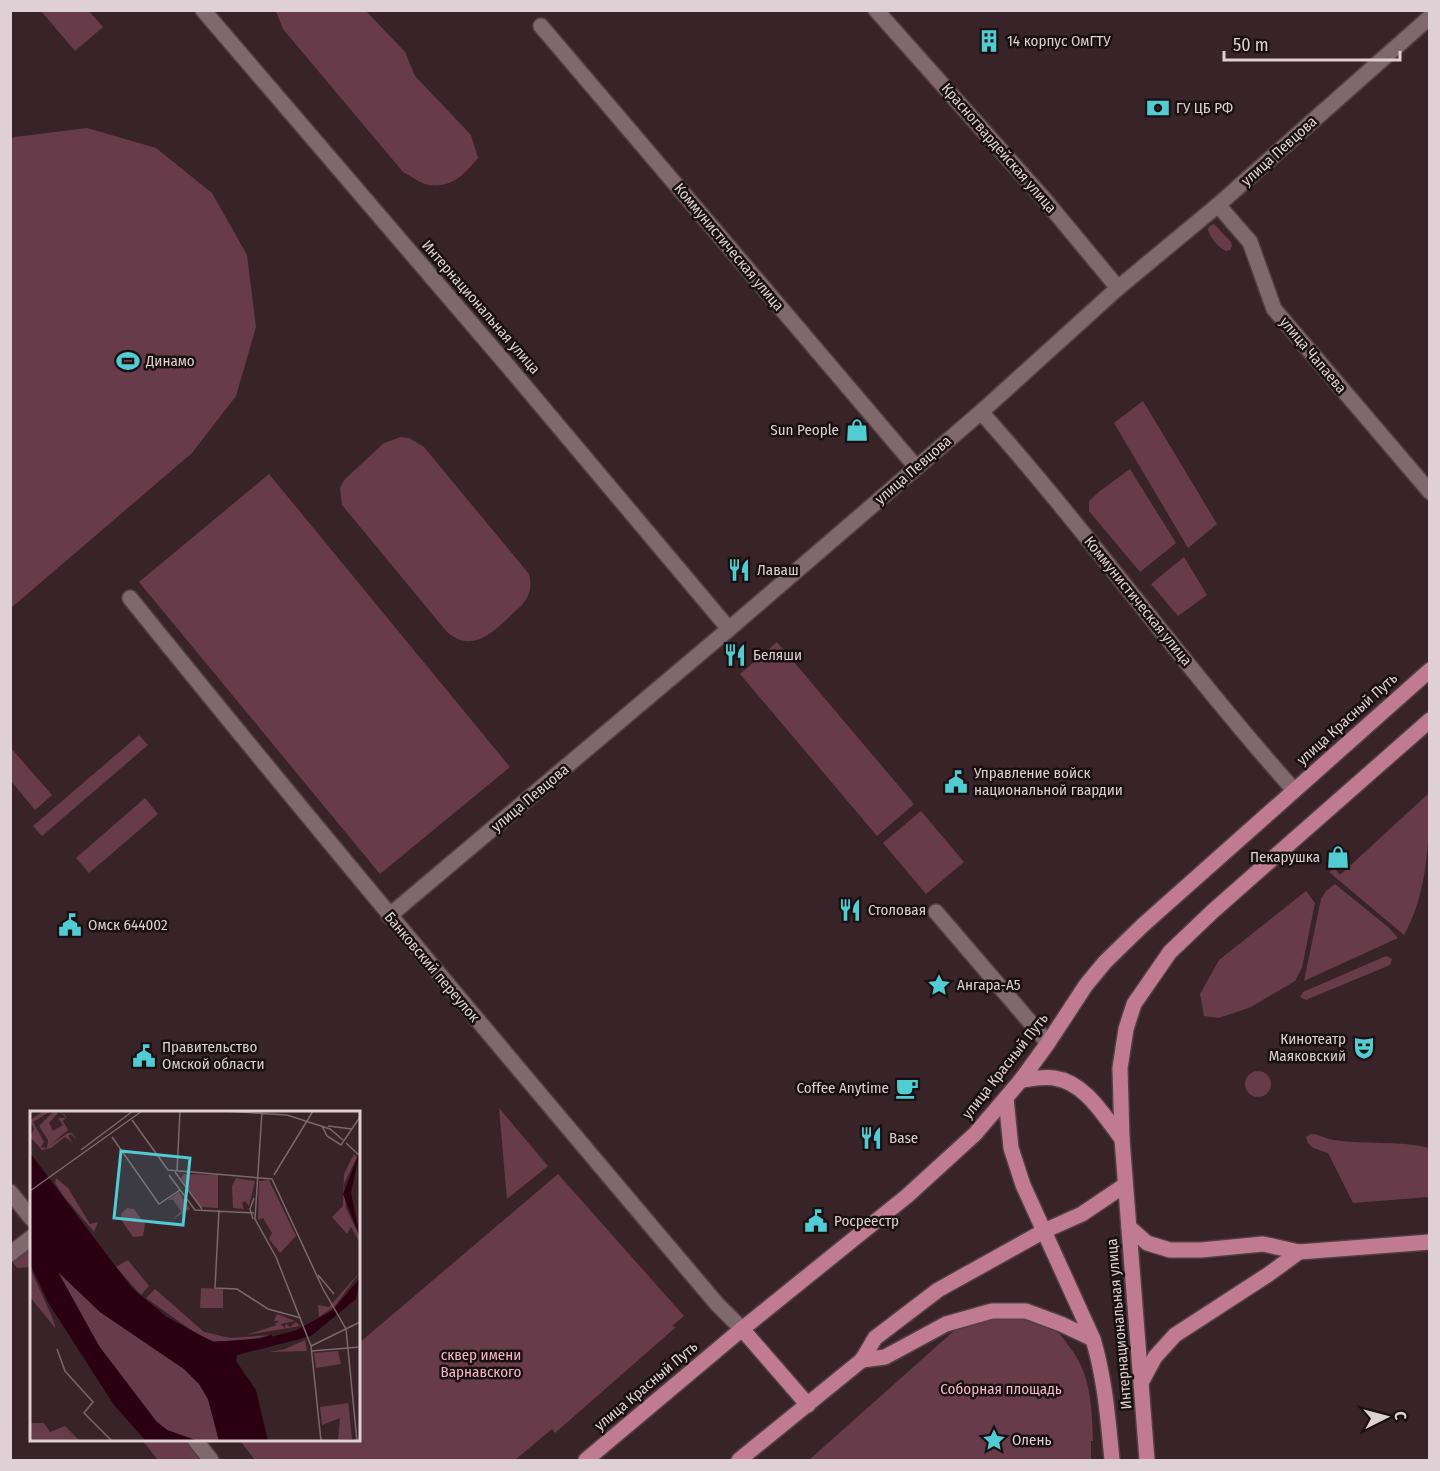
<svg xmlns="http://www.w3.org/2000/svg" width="1440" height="1471" viewBox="0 0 1440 1471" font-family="'Fira Sans Condensed',sans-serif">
<rect width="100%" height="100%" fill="#382329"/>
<g fill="#683b4a">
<path d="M 41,11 L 89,11 L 103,27 L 75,51 Z"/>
<path d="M 276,11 L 366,11 L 405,52 L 415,76 L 471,135 L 478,158 C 464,174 453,188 429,185 C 421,184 411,176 403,172 L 283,29 Z"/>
<path d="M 87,128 L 156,148 L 212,193 L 247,255 L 256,327 L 236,396 L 192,453 L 11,608 L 11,139 L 15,137 Z"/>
<path d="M 1214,224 L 1231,242 L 1232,246 L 1230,250 L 1226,251 C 1219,248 1210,238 1208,230 L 1209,226 Z"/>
<path d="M 1143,401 L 1217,524 L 1188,548 L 1114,423 Z"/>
<path d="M 401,437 L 409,438 L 424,447 L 529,574 C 532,587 530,596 521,606 C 499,625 476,657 447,632 L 342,505 L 340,488 L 344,480 L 384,443 Z"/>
<path d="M 1130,469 L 1176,543 L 1140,572 L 1089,511 L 1089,501 L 1100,491 Z"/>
<path d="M 269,474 L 510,767 L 380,874 L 139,582 Z"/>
<path d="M 1184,557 L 1207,595 L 1178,616 L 1151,584 Z"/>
<path d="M 777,642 L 914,804 L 877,836 L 740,674 Z"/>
<path d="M 139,735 L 148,745 L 42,836 L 33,826 Z"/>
<path d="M 10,747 L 52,795 L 35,810 L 11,781 Z"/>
<path d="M 1429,793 C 1430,839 1427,895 1404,935 L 1329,872 L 1334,868 L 1340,875 Z"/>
<path d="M 145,798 L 158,814 L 89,873 L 76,858 Z"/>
<path d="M 921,811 L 964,862 L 926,894 L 883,843 Z"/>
<path d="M 1335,884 L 1388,927 L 1398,938 L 1304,981 L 1321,899 L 1326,891 Z"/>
<path d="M 1306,891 L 1315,903 L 1302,968 L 1295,981 L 1251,1007 L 1234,1013 L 1218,1018 L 1204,1016 L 1200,994 L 1219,960 Z"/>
<path d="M 1386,956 L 1392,959 L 1390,965 L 1306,1000 L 1300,997 L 1303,992 Z"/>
<circle cx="1258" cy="1084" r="13"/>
<path d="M 499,1108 L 548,1166 L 507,1199 Z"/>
<path d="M 1311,1134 C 1319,1134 1326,1139 1334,1140 C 1365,1145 1398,1140 1429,1148 L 1429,1197 L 1353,1203 L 1328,1153 C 1318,1149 1308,1149 1306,1137 Z"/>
<path d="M 558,1174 L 684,1316 L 672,1326 L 676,1327 L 555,1433 L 552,1429 L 515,1460 L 255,1460 L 241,1442 L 244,1440 L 358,1440 L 359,1343 Z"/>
<path d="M 31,1240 L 31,1267 L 17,1268 L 11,1260 Z"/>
<path d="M 1003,1317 C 1018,1319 1038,1321 1052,1328 C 1059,1332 1064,1339 1068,1345 C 1091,1372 1092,1407 1093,1441 L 1091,1441 L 1091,1460 L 809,1460 L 956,1329 L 988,1318 Z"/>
<path d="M 142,1440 L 189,1440 L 203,1460 L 158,1460 Z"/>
</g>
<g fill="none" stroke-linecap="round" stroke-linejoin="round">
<g stroke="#503f44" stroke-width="18">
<g id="minor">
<path d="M 203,10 L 507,365 L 729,629"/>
<path d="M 876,10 L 1045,200 L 1118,288"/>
<path d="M 541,26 L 916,467"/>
<path d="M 1218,205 L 1250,242 L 1274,309 L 1430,492"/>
<path d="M 981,412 C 1090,534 1185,668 1294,790"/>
<path d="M 130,598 C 322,836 519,1070 717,1304 L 742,1329"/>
<path d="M 936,912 L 1048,1043"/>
<path d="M 389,916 L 729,629 L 981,412 L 1118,288 L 1218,205 L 1430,17"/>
<path d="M 10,1192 L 32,1219"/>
<path d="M 10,1254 L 32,1237"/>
<path d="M 195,1440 L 211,1460"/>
</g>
</g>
<g stroke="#503f44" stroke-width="18">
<g id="major">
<path d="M 1021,1080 C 1031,1079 1044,1076 1054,1078 C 1085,1082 1104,1116 1122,1139"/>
<path d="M 1006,1098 L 1011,1148 L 1023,1185 L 1093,1339 C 1105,1379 1108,1419 1112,1460"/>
<path d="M 1129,1227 L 1147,1243 L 1170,1250 L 1201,1250 L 1263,1244 L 1299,1252 L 1430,1242"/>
<path d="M 742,1329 L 808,1405"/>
<path d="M 862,1360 L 885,1357 L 946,1324 L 992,1311 L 1026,1311 L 1061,1324 L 1093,1339"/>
<path d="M 1142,1381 L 1155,1357 L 1175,1335 L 1269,1274 L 1299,1252"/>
<path d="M 586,1460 L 742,1329 L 907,1196 L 975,1134 L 1021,1080 L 1048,1043 L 1086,985 L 1105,962 L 1143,925 L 1430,670"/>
<path d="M 739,1460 L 862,1360 L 875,1338 L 938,1290 L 1044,1231 L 1082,1214 L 1125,1185"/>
<path d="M 1147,1460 L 1122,1139 L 1120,1068 L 1126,1029 L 1134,1004 L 1170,952 L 1213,911 L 1430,720"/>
</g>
</g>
<use href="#minor" stroke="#80686f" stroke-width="15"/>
<use href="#major" stroke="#c07b92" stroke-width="15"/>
</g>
<defs>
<g id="building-bare" transform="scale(1.8)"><path d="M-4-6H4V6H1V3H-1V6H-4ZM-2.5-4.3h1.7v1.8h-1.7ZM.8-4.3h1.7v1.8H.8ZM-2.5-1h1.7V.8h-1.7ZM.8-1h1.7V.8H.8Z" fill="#51ccd3" stroke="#191012" stroke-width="2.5" paint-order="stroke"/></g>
<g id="bank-bare" transform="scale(1.8)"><path d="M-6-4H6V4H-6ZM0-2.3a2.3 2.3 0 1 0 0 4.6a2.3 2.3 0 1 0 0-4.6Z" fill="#51ccd3" stroke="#191012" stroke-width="2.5" paint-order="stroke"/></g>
<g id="stadium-bare" transform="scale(1.8)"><path d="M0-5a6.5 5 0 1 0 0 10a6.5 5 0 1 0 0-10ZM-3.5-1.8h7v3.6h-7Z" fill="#51ccd3" stroke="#191012" stroke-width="2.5" paint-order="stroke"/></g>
<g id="shop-bare" transform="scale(1.8)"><path d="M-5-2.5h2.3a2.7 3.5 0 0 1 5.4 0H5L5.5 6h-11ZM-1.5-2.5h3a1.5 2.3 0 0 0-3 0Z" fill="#51ccd3" stroke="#191012" stroke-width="2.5" paint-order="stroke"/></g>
<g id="restaurant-bare" transform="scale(1.8)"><path d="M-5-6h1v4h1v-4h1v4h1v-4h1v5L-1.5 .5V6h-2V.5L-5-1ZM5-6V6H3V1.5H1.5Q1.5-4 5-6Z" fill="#51ccd3" stroke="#191012" stroke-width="2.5" paint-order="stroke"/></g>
<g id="civic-bare" transform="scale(1.8)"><path d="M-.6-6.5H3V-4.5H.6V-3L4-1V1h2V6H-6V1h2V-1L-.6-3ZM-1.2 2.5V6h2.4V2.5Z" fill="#51ccd3" stroke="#191012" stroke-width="2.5" paint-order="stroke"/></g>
<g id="sight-bare" transform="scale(1.8)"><path d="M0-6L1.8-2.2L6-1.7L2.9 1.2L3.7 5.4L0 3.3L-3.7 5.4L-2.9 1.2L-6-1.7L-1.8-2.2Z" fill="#51ccd3" stroke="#191012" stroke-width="2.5" paint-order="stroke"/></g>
<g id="theatre-bare" transform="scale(1.8)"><path d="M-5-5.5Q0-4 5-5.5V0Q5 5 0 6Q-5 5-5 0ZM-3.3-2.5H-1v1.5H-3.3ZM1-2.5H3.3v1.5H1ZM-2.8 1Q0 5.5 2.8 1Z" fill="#51ccd3" stroke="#191012" stroke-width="2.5" paint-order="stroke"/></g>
<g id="cafe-bare" transform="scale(1.8)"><path d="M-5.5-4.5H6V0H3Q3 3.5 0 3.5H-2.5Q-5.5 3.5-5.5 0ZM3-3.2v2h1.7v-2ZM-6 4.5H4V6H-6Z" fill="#51ccd3" stroke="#191012" stroke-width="2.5" paint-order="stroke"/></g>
</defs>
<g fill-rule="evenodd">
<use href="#building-bare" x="989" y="41"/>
<use href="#bank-bare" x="1158" y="108"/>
<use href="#stadium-bare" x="128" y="361"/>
<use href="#shop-bare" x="857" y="430"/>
<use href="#restaurant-bare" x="739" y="570"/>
<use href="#restaurant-bare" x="735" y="655"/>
<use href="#civic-bare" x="956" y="782"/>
<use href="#shop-bare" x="1338" y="857"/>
<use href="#restaurant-bare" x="850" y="910"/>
<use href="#civic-bare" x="70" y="925"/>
<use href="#sight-bare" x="939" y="985"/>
<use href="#theatre-bare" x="1364" y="1048"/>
<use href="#civic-bare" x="144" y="1056"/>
<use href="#cafe-bare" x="907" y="1088"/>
<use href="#restaurant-bare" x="871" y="1138"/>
<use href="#civic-bare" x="816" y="1221"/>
<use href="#sight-bare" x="994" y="1440"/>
</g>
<g text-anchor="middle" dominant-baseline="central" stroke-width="5" stroke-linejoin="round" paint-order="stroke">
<g font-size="15" fill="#ded0d4" stroke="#191012" text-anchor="start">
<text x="1007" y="41">14 корпус ОмГТУ</text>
<text x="1176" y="108">ГУ ЦБ РФ</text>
<text x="146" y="361">Динамо</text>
<text x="839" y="430" text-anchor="end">Sun People</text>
<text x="757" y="570">Лаваш</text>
<text x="753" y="655">Беляши</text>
<text x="974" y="773">Управление войск<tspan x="974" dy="17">национальной гвардии</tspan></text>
<text x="1320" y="857" text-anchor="end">Пекарушка</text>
<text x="868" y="910">Столовая</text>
<text x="88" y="925">Омск 644002</text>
<text x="957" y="985">Ангара-А5</text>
<text x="1346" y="1039" text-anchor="end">Кинотеатр<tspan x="1346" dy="17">Маяковский</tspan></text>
<text x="162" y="1047">Правительство<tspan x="162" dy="17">Омской области</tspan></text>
<text x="889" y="1088" text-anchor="end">Coffee Anytime</text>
<text x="889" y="1138">Base</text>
<text x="834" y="1221">Росреестр</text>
<text x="1012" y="1440">Олень</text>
</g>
<g font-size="15" fill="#ded0d4" stroke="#191012">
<text transform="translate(999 148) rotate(49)">Красногвардейская улица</text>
<text transform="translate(1279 151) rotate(-42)">улица Певцова</text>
<text transform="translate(729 247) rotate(50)">Коммунистическая улица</text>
<text transform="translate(481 307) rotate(49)">Интернациональная улица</text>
<text transform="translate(1313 355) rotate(50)">улица Чапаева</text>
<text transform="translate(913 470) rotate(-41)">улица Певцова</text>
<text transform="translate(1138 601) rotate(51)">Коммунистическая улица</text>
<text transform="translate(1347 719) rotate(-42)">улица Красный Путь</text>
<text transform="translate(530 798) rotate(-40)">улица Певцова</text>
<text transform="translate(432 967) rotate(50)">Банковский переулок</text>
<text transform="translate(1005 1066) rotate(-52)">улица Красный Путь</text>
<text transform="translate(1119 1324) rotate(-95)">Интернациональная улица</text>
<text transform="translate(646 1386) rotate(-40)">улица Красный Путь</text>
</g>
<g font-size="15" fill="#f8b7ca" stroke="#191012">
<text x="481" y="1355">сквер имени<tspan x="481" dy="17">Варнавского</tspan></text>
<text x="1001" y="1389">Соборная площадь</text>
</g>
</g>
<g transform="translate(30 1111)">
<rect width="330" height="330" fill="#382329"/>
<path d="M 14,0 L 21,0 L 3,11 L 14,31 L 11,36 L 17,37 L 18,29 L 9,15 L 24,0 L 28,2 L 19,12 L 23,20 L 33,14 L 28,7 L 36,7 L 30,0 L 37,6 L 33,10 L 38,19 L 20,34 L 38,22 L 42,22 L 47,29 L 41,23 L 38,25 L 43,32 L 35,26 L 21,37 L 12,39 L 0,26 L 4,18 L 0,9 ZM 324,43 L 327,46 L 314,73 L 316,97 L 330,126 L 330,132 L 321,116 L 317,123 L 302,106 L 313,95 L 314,63 ZM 154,63 L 188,64 L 188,97 L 171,96 L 151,67 ZM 26,67 L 38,77 L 60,113 L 68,111 L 64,121 L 35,87 L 25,72 ZM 206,67 L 225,70 L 219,95 L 215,90 L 212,92 L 214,98 L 203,97 L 202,75 ZM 239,69 L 266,125 L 250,142 L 239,128 L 242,122 L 233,107 L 228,109 L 229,70 ZM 149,81 L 160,98 L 143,108 L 151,100 L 143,89 L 138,89 ZM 97,97 L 104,98 L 115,113 L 113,125 L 103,126 L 92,110 L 91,103 ZM 98,149 L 119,175 L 111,184 L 86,156 ZM 0,157 L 23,208 L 26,218 L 0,186 ZM 28,161 L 70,201 L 154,258 L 169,273 L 178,288 L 189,330 L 168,330 L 137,319 L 126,310 L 69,235 ZM 330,161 L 305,195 L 289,206 L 288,194 L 299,196 ZM 171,177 L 193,178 L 193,197 L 170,197 ZM 125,178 L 174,221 L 200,227 L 242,224 L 205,231 L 184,230 L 168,224 L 116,187 ZM 247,203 L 265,210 L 250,213 L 255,217 L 256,213 L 260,216 L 266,211 L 270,215 L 216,224 L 247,214 L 244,213 L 250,210 L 244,210 ZM 275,229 L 277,240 L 239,241 L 255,238 ZM 308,240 L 311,253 L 286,257 L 284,242 ZM 317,280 L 322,328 L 308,329 L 310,307 L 292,314 L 290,296 L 318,292 ZM 0,312 L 14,312 L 20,321 L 35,315 L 50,330 L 0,330 Z" fill="#683b4a"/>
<path d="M 330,40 L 321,82 L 330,126 L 313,83 ZM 0,42 L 102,177 L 137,206 L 183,231 L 237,227 L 267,219 L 303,199 L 330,167 L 326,188 L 281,225 L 207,244 L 206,250 L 226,279 L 238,330 L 189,330 L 178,288 L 169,273 L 154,258 L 70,201 L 28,161 L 69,235 L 126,310 L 137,319 L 168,330 L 116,330 L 84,294 L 19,193 L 0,153 Z" fill="#2b0011"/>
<path fill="none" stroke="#2b0011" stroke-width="3" d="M 218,330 L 195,271 L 194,250 L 201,240 L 242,225"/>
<path fill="none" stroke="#7a686d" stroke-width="1.5" d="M 193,0 L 257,4 L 300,18 L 313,29M 232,0 L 225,108 L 246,146 L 281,235 L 291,330M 102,9 L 138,59 L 242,68 L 293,178 L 316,218 L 327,330M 292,15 L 297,25 L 311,34 L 330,6M 298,15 L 322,18M 82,26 L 129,93 L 150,79M 316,32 L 330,45M 51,39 L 103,0M 147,60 L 150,0M 145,61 L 172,98M 139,64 L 165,99 L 224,102M 244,64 L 283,0M 0,80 L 112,0M 189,99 L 185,177 L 207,178 L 238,198 L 271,207M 223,108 L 220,98 L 224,87M 288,164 L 304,183M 281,235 L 330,211M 27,238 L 35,260 L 63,291 L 54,302 L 82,330M 281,240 L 330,236"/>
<path fill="#51ccd3" fill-opacity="0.15" stroke="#51ccd3" stroke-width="3" d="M 91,40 L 160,47 L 153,114 L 84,107 Z"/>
<rect width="330" height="330" fill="none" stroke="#ded0d4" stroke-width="3"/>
</g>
<rect width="1440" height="1471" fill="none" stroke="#ded0d4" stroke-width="24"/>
<g transform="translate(1386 1417) rotate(84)" stroke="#191012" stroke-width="4.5" paint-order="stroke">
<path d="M0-4.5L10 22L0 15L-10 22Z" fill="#ded0d4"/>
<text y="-9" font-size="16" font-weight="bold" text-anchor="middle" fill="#ded0d4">С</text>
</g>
<path d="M1224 51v9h176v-9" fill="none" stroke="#ded0d4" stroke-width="3"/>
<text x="1233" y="51" font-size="18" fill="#ded0d4" stroke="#191012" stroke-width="4.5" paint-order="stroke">50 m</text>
</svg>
